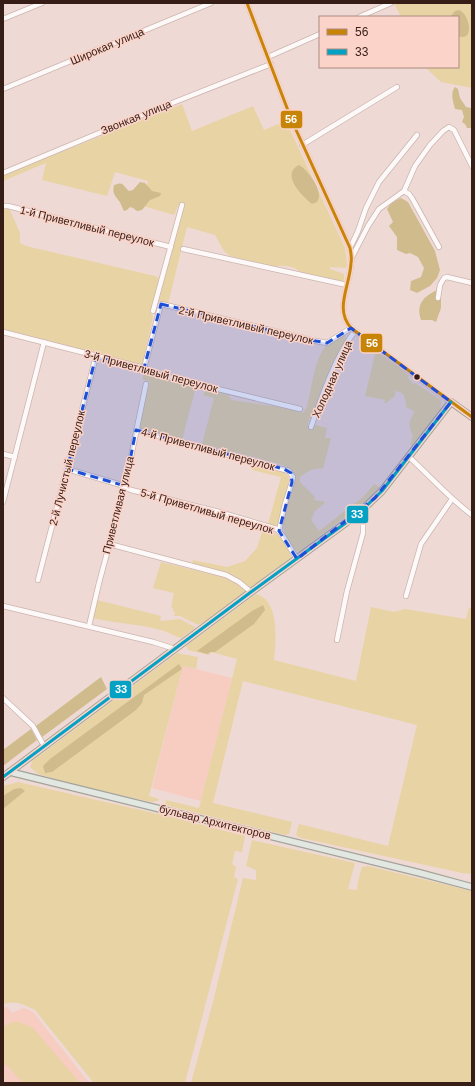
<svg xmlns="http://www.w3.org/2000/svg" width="475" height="1086" viewBox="0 0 475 1086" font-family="Arial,sans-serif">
<rect width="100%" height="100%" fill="#efd9d4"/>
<g fill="#f7ccc1">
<path d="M 183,666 L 232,678 L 201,801 L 152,788 Z"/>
<path d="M 7,1007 L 12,1013 L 24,1008 L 33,1012 L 89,1083 L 3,1083 L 3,1018 L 4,1017 L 3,1008 Z"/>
</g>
<g fill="#e8d3a5">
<path d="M 394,3 L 472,3 L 472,88 L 441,82 L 425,67 L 458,67 L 458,17 L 401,17 Z"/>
<path d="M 182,104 L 192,131 L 253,106 L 264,130 L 286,121 L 345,248 L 347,263 L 346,268 L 330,267 L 330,269 L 344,274 L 344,281 L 342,282 L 302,273 C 295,266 283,264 274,267 L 230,256 L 224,251 L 215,235 L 187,227 L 168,304 L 159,301 L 183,205 L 182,203 L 178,206 L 174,215 L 143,206 L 148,181 L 115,172 L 107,196 L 42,180 L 46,163 L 3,181 L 3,175 Z"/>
<path d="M 7,208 L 10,210 L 20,233 L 20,243 L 26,246 L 155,276 L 159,278 L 151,313 L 153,317 L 142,365 L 3,329 L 3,209 Z"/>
<path d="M 345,335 L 346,339 L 308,422 L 308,426 L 316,425 L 327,428 L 325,438 L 331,438 L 323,469 C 314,467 307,472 300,477 L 300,482 L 315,497 L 314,500 L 323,501 L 325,503 L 315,511 L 311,520 L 319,531 L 363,497 L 374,484 L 380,487 L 367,500 L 302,550 L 298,552 C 289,547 284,534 283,525 L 294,475 C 292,468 287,467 280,464 L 202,444 L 214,398 L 203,395 L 205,389 L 228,395 L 232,400 L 285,408 L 303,413 L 307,407 C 311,391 315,354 328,344 C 333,340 340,338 345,335 Z"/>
<path d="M 364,343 L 401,369 L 409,376 L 408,378 L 413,384 L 415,383 L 441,400 C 445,412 419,437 411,446 L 410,444 L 413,436 C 410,430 408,424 411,418 C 412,416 414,414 414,411 L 406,407 C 406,400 405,392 396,391 L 394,397 L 386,403 L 384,403 L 385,400 L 365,396 L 375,354 L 369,349 L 363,347 Z"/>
<path d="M 144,373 L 196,387 L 182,440 L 140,429 L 139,424 L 150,382 L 142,379 Z"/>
<path d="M 254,463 C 265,466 287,467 289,480 L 279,524 L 274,526 L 268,524 L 281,477 L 252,470 Z"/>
<path d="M 245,522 C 262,527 274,528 285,543 C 288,548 291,552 291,558 L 250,588 L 236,577 L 192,564 L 193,560 L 227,567 L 245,561 L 257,548 L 262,532 L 243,528 Z"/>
<path d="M 161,562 L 227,578 L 244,588 L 245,592 L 206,621 L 198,625 L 180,616 L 174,616 L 175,612 L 173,611 L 173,608 L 171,607 L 174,593 L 153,588 Z"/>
<path d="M 256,594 C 280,600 276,641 274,660 L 356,681 L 371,607 L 394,612 L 405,609 L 466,619 L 469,607 L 472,609 L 472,874 L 462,873 L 301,838 L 296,835 L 299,824 L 388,846 L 417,725 L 243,681 L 213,803 L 292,822 L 289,834 L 285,835 L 165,805 L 166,800 L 199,808 L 237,659 L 211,652 L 209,655 L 188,650 L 186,646 Z"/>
<path d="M 97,600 L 161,616 L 160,621 L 180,619 L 195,627 L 194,629 L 181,638 C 174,636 168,632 161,630 C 139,624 115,623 92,618 Z"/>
<path d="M 177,653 L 198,657 L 196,669 L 183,666 L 149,796 L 159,799 L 158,801 L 151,802 L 72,784 L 38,774 L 30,767 L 33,759 L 40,755 Z"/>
<path d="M 18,782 L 171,817 L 245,836 L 242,852 L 235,851 L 232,864 L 236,867 L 234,877 L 238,879 L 185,1083 L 94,1083 L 35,1010 C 23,1004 16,1000 3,1004 L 3,786 Z"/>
<path d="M 252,840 L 355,863 L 348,889 L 357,890 L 358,881 L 362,867 L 368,866 L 472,891 L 472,1083 L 191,1083 L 213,1002 L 243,878 L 256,880 L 256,870 L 246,866 Z"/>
<path d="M 12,1022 L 19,1022 L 33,1028 L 80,1083 L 23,1083 L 6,1064 L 3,1066 L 3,1027 Z"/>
</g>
<g fill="#d0bb8d">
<path d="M 459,10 C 470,14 475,43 458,36 L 458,17 L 450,17 L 455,11 Z"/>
<path d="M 455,87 L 458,89 L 460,98 L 466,107 L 471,108 L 472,107 L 472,128 L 467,128 L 465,124 L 462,122 L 464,117 L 462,110 L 455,109 C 453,101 450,93 455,87 Z"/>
<path d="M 299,165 C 307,169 320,187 319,197 C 319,198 317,202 317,202 L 312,204 C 302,196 280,174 299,165 Z"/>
<path d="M 140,182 L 145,183 L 152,191 L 161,193 L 160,196 L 150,200 L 142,210 L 137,211 L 133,208 L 130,207 L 127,210 L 124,211 C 122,208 121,203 119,201 C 115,195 112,194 114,185 C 124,181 122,185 129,191 L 133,190 Z"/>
<path d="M 401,198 L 408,202 L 435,251 L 440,270 L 437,278 L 430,286 L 417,293 L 410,290 L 411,281 L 421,277 L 424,268 L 418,257 L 410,253 L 406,254 L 397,250 L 397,237 L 389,226 L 393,222 L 387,209 L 392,202 Z"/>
<path d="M 441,288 L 441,308 L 436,322 L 432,320 L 421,320 C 415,302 426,295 441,288 Z"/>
<path d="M 263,605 L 265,610 L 254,624 L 215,652 L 211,652 L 207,654 L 197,651 L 252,611 Z"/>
<path d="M 179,664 L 182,669 L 144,695 L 142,703 L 136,710 L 52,772 L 45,773 L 43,766 L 50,759 Z"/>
<path d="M 101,677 L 107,689 L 42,737 L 36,726 Z"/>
<path d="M 31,729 L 37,740 L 3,766 L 3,750 Z"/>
<path d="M 21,788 L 25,791 L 3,809 L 3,796 L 14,789 Z"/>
</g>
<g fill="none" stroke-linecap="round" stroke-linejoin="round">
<g stroke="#cbb5af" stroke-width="6">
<g id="minor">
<path d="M 247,3 L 292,121 L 350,248 C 351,253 352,258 351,263 C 350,286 334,309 351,328 L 451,402"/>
<path d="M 359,17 L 391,3"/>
<path d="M 3,19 L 42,3"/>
<path d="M 268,57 L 320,34"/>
<path d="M 3,89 L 211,3"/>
<path d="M 302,145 L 397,87"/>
<path d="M 3,173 L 152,111 L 271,64"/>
<path d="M 404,191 L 409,194 L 412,198 L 439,247"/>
<path d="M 3,206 L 8,206 L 171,247"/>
<path d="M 350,248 L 358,231 L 366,208 L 379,182 L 417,135"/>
<path d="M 183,249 L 347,285"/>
<path d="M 352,257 L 368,226 L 379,209 L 404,191 L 415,166 L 430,145 L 443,131 L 449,127 L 454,130 L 472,166"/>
<path d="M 438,298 L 440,285 L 444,278 L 447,277 L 472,283"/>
<path d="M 153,311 L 182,205"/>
<path d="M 3,332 L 144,368 L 152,373 L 300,409"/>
<path d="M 144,368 L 161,304 L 316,341 L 327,343 L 351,328"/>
<path d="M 311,427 C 321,398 336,355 355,331"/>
<path d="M 136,430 L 289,471 L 293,477 L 292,482 L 285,504 L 279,531"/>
<path d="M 3,454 L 15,457"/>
<path d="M 409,457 C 430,476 449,498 472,515"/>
<path d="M 67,469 L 118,484 L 131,490 L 219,512 L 277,529 L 283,536 L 297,559"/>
<path d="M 3,502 L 44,342"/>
<path d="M 109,544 L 226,575 L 239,582 L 251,592"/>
<path d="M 38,580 L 96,356"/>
<path d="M 406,596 L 421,544 L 452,499"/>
<path d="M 3,606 L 153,642 L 175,649"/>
<path d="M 89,626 L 99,583 L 125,486 L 146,384"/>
<path d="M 337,640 L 347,591 L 363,533 L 363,525 L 358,514"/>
<path d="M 3,698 L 33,726 L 44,746"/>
</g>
</g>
<g stroke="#a2a49a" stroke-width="8">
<g id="major">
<path d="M 10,772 L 420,873 L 472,887"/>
<path d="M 3,777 L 251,592 L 358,514 L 382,491 L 451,402 L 472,417"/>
</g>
</g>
<use href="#minor" stroke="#fdf9f9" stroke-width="4.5"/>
<use href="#major" stroke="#e3e7e2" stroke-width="5.5"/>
<g stroke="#fbd3c8" stroke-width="6">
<path id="bus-1" d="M 247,3 L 292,121 L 350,248 C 351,253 352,258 351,263 C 350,286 334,309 351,328 L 472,417"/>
</g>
<g stroke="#fbd3c8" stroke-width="6">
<path id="bus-2" d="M 3,777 L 251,592 L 358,514 L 382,491 L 451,402"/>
</g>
<use href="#bus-1" stroke="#c78406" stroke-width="3"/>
<use href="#bus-2" stroke="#03a2c5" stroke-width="3"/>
</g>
<path fill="#1d4ed8" fill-opacity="0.2" stroke="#1d4ed8" stroke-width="3" stroke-dasharray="8 5" stroke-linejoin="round" d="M 161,304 L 316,341 L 327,343 L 351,328 L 451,402 L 375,498 L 297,559 L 279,531 L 292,482 L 291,473 L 284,469 L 136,430 L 125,486 L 67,469 L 96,356 L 144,368 Z"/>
<circle fill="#361e17" stroke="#fbd3c8" stroke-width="1.5" cx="417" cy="377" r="3.5"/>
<g text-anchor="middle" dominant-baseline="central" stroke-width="3" stroke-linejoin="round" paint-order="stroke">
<g font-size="11" fill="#361e17" stroke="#fbd3c8">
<text transform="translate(107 46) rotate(-23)">Широкая улица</text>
<text transform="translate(136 117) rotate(-22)">Звонкая улица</text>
<text transform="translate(87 226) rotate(14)">1-й Приветливый переулок</text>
<text transform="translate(246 325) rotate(13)">2-й Приветливый переулок</text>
<text transform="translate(151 371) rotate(15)">3-й Приветливый переулок</text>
<text transform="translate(332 379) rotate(-66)">Холодная улица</text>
<text transform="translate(208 449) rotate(15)">4-й Приветливый переулок</text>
<text transform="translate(67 468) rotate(-76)">2-й Лучистый переулок</text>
<text transform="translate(118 505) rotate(-76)">Приветливая улица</text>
<text transform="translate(207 511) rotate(16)">5-й Приветливый переулок</text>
<text transform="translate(215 822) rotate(14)">бульвар Архитекторов</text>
</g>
</g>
<g stroke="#fbd3c8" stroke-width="1.5">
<rect x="280" y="110" width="23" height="19" rx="4" fill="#c78406"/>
<rect x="360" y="333" width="23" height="20" rx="4" fill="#c78406"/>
<rect x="346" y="505" width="23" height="19" rx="4" fill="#03a2c5"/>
<rect x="109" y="680" width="23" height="19" rx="4" fill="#03a2c5"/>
</g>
<g font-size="11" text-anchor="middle" font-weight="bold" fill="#fff">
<text x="291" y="123">56</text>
<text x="372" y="347">56</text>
<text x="357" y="518">33</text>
<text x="121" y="693">33</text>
</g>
<rect width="475" height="1086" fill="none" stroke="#361e17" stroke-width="8"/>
<rect x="319" y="16" width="140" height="52" fill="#fbd3c8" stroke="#ac8b81"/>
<rect x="327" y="29" width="20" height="6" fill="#c78406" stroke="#ac8b81"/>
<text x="355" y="36" font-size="12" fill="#361e17">56</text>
<rect x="327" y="49" width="20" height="6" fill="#03a2c5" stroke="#ac8b81"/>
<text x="355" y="56" font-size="12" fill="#361e17">33</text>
</svg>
